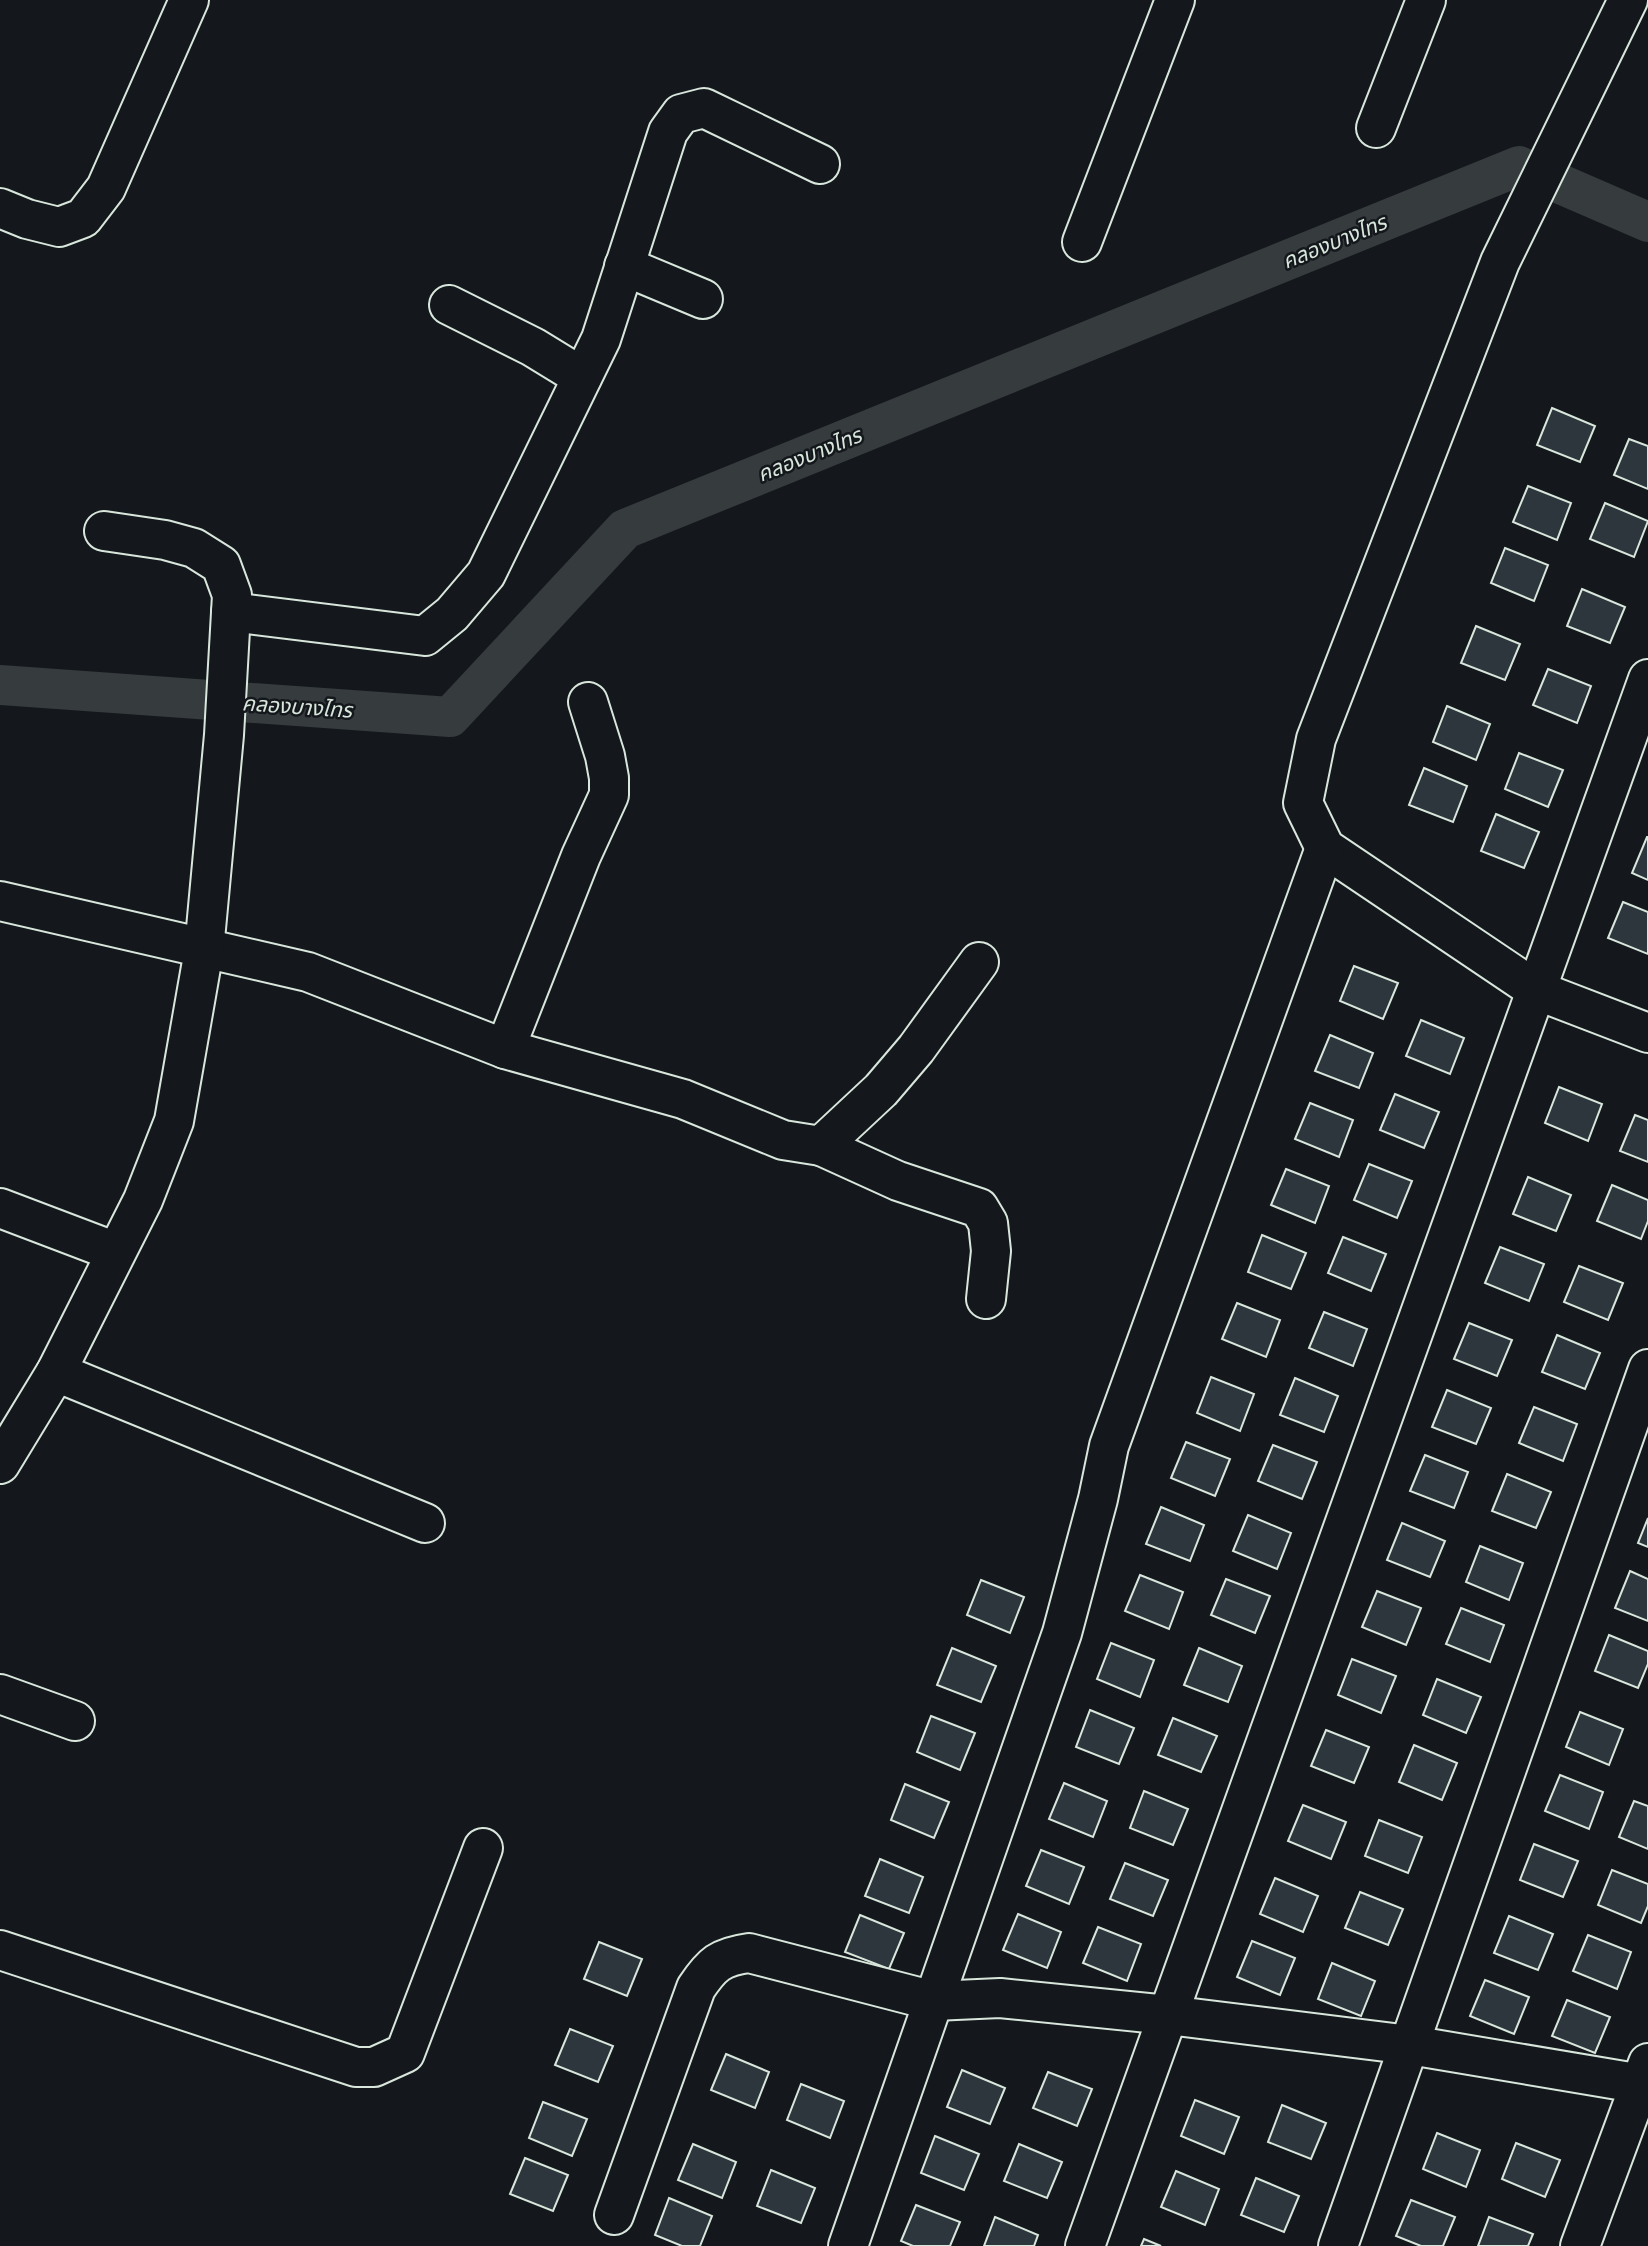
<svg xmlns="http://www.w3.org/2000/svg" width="1648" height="2246" viewBox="0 0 1648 2246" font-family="Quicksand,'Noto Sans Thai',sans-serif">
<rect width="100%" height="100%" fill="#14181c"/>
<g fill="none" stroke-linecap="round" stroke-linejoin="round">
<path stroke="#363b3e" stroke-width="40" d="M 0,685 L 450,717 L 625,529 L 1519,166 L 1648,222"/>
</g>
<g fill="#2c363c" stroke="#d8e6dc" stroke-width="2">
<path d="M 1552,408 L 1595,426 L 1580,462 L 1537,445 Z"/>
<path d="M 1629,439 L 1648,446 L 1648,489 L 1614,475 Z"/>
<path d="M 1528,486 L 1571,503 L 1557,540 L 1513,522 Z"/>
<path d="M 1605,503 L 1648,521 L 1634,557 L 1590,539 Z"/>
<path d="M 1505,548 L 1548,565 L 1534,601 L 1491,583 Z"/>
<path d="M 1582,589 L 1625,607 L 1610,643 L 1567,626 Z"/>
<path d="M 1476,626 L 1520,644 L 1505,680 L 1461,663 Z"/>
<path d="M 1548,669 L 1591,686 L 1577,723 L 1533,705 Z"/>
<path d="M 1447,706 L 1490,724 L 1476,760 L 1433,742 Z"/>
<path d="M 1519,753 L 1563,770 L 1548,807 L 1505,789 Z"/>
<path d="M 1424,768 L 1467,786 L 1453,822 L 1409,805 Z"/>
<path d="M 1496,814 L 1539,832 L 1524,868 L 1481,851 Z"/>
<path d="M 1647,837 L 1648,837 L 1648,880 L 1632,873 Z"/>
<path d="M 1623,902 L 1648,912 L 1648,954 L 1608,938 Z"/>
<path d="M 1354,966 L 1398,983 L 1383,1019 L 1340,1001 Z"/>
<path d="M 1421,1020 L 1464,1038 L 1450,1074 L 1406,1056 Z"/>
<path d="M 1330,1035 L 1373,1053 L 1359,1088 L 1315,1071 Z"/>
<path d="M 1559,1087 L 1602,1104 L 1588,1141 L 1545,1123 Z"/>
<path d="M 1395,1094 L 1439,1112 L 1424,1148 L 1380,1130 Z"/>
<path d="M 1310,1103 L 1353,1120 L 1339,1157 L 1295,1139 Z"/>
<path d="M 1635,1115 L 1648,1120 L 1648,1162 L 1620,1151 Z"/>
<path d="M 1369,1164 L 1412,1181 L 1397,1218 L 1354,1200 Z"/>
<path d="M 1286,1169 L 1329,1186 L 1315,1223 L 1271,1205 Z"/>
<path d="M 1528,1177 L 1571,1195 L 1556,1231 L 1513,1214 Z"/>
<path d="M 1612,1185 L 1648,1200 L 1648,1221 L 1641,1239 L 1597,1221 Z"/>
<path d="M 1262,1235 L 1306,1253 L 1291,1289 L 1248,1272 Z"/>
<path d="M 1343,1237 L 1386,1254 L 1371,1291 L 1328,1273 Z"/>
<path d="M 1500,1247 L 1544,1264 L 1529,1301 L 1485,1283 Z"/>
<path d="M 1579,1266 L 1623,1283 L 1608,1320 L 1564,1302 Z"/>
<path d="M 1237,1303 L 1280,1320 L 1266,1357 L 1222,1339 Z"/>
<path d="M 1324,1312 L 1367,1329 L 1353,1366 L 1309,1348 Z"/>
<path d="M 1469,1323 L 1512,1340 L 1497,1376 L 1454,1359 Z"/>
<path d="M 1557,1335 L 1600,1353 L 1585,1389 L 1542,1372 Z"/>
<path d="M 1211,1377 L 1254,1394 L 1240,1431 L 1197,1413 Z"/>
<path d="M 1295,1378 L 1338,1396 L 1324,1432 L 1280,1415 Z"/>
<path d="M 1447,1390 L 1491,1408 L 1476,1444 L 1432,1427 Z"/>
<path d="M 1534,1407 L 1577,1424 L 1563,1461 L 1519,1443 Z"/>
<path d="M 1186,1442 L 1230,1459 L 1215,1496 L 1171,1478 Z"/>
<path d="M 1273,1445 L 1317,1462 L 1302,1499 L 1258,1481 Z"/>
<path d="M 1425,1455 L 1468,1472 L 1454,1508 L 1410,1491 Z"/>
<path d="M 1507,1474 L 1551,1492 L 1536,1528 L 1492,1511 Z"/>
<path d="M 1161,1507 L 1204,1525 L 1190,1561 L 1146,1544 Z"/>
<path d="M 1248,1515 L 1291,1533 L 1277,1569 L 1233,1551 Z"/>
<path d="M 1648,1518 L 1648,1547 L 1638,1543 Z"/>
<path d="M 1402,1523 L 1445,1541 L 1430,1577 L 1387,1560 Z"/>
<path d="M 1480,1546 L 1523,1563 L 1509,1600 L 1466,1582 Z"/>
<path d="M 1630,1571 L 1648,1579 L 1648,1621 L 1615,1608 Z"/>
<path d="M 1140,1575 L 1183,1592 L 1169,1629 L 1125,1611 Z"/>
<path d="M 1226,1579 L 1270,1596 L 1255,1633 L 1211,1615 Z"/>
<path d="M 981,1580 L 1024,1597 L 1010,1633 L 967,1615 Z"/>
<path d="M 1377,1591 L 1421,1608 L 1406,1645 L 1362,1627 Z"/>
<path d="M 1461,1608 L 1504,1625 L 1490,1662 L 1446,1644 Z"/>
<path d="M 1609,1635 L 1648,1651 L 1648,1664 L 1638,1688 L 1595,1671 Z"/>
<path d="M 1111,1643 L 1154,1660 L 1140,1697 L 1097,1679 Z"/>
<path d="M 952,1648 L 996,1666 L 981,1702 L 937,1685 Z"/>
<path d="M 1199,1648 L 1242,1666 L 1228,1702 L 1184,1685 Z"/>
<path d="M 1352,1659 L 1396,1676 L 1381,1713 L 1338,1695 Z"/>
<path d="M 1437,1679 L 1481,1697 L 1466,1733 L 1423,1715 Z"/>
<path d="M 1090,1710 L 1134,1728 L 1119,1764 L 1076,1747 Z"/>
<path d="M 1580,1712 L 1623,1729 L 1609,1765 L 1566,1747 Z"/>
<path d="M 931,1716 L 975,1733 L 960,1770 L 917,1752 Z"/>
<path d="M 1173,1718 L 1217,1736 L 1201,1772 L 1158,1755 Z"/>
<path d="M 1326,1730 L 1369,1747 L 1354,1783 L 1311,1766 Z"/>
<path d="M 1414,1745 L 1457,1763 L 1442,1800 L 1399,1782 Z"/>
<path d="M 1560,1775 L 1603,1792 L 1589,1829 L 1545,1811 Z"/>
<path d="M 1064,1783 L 1107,1801 L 1093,1837 L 1049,1819 Z"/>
<path d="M 905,1784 L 949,1802 L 934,1838 L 891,1820 Z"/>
<path d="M 1144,1791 L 1188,1809 L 1173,1845 L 1130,1828 Z"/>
<path d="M 1634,1801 L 1648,1806 L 1648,1849 L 1619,1837 Z"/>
<path d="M 1303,1805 L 1346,1822 L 1331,1859 L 1288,1841 Z"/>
<path d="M 1379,1820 L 1422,1837 L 1408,1873 L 1365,1856 Z"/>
<path d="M 1534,1844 L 1578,1861 L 1563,1897 L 1520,1880 Z"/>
<path d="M 1041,1850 L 1084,1867 L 1069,1904 L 1026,1886 Z"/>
<path d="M 880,1859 L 923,1877 L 909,1913 L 865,1896 Z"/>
<path d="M 1125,1863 L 1168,1880 L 1153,1916 L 1110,1899 Z"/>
<path d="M 1612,1870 L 1648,1884 L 1648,1906 L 1641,1923 L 1598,1905 Z"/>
<path d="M 1275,1878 L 1318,1896 L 1303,1932 L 1260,1914 Z"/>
<path d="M 1360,1892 L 1403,1909 L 1388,1945 L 1345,1928 Z"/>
<path d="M 1018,1914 L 1061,1932 L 1047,1968 L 1003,1950 Z"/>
<path d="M 860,1915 L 904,1933 L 889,1969 L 845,1952 Z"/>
<path d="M 1509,1916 L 1553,1934 L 1538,1970 L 1494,1953 Z"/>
<path d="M 1098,1927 L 1141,1944 L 1127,1981 L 1083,1963 Z"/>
<path d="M 1588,1935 L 1631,1952 L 1617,1989 L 1573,1971 Z"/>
<path d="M 1252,1941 L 1295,1958 L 1280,1995 L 1237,1977 Z"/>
<path d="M 599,1942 L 642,1959 L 627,1996 L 584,1979 Z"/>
<path d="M 1332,1963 L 1375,1981 L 1361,2016 L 1318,1999 Z"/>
<path d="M 1485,1980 L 1529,1997 L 1514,2034 L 1470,2016 Z"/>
<path d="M 1567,2000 L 1610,2017 L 1595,2053 L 1552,2036 Z"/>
<path d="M 570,2029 L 613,2046 L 598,2082 L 555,2065 Z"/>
<path d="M 726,2054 L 769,2072 L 755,2108 L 711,2090 Z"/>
<path d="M 962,2070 L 1005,2088 L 990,2124 L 947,2107 Z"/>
<path d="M 1048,2072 L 1092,2089 L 1077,2126 L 1033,2108 Z"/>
<path d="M 801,2084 L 844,2101 L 830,2138 L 787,2120 Z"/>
<path d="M 1195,2100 L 1239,2117 L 1224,2154 L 1181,2136 Z"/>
<path d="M 543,2102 L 587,2119 L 572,2156 L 529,2138 Z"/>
<path d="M 1282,2105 L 1326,2123 L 1311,2159 L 1268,2142 Z"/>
<path d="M 1437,2133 L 1480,2150 L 1466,2187 L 1423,2169 Z"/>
<path d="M 935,2136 L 979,2154 L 964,2190 L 921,2173 Z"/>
<path d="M 1516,2143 L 1560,2160 L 1545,2197 L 1502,2179 Z"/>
<path d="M 693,2144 L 736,2162 L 722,2198 L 678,2180 Z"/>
<path d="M 1019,2144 L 1062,2162 L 1047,2198 L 1004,2181 Z"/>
<path d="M 525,2158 L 568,2175 L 553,2211 L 510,2194 Z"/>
<path d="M 771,2170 L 815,2188 L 801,2223 L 757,2206 Z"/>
<path d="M 1176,2171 L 1219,2189 L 1205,2225 L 1161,2207 Z"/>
<path d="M 1256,2178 L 1299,2196 L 1284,2232 L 1241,2215 Z"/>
<path d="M 669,2198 L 712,2216 L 700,2246 L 682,2246 L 655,2235 Z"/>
<path d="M 1411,2200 L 1455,2217 L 1443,2246 L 1421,2246 L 1396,2236 Z"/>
<path d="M 916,2205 L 960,2222 L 950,2246 L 913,2246 L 901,2241 Z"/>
<path d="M 995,2217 L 1038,2235 L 1034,2246 L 984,2246 Z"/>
<path d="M 1489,2217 L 1533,2234 L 1528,2246 L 1478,2246 Z"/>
<path d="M 1144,2239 L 1161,2246 L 1141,2246 Z"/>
</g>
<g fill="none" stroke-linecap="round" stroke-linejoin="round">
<g stroke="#d8e6dc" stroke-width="42">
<g id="minor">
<path d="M 1628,0 L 1500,262 L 1316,739 L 1303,803 L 1325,848 L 1536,990 L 1648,1033"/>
<path d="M 1376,128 L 1426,0"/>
<path d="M 0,208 L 27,219 L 59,227 L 83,218 L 106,188 L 189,0"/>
<path d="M 1082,242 L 1175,0"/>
<path d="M 624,266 L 703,299"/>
<path d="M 449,305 L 533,347 L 582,377"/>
<path d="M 231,612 L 425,636 L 452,614 L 486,574 L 601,339 L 668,132 L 681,114 L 704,108 L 820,164"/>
<path d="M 0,901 L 308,972 L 505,1049 L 683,1099 L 783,1140 L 821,1146 L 881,1090 L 916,1049 L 979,962"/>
<path d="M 505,1049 L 581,856 L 609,795 L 609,778 L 605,756 L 588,702"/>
<path d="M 821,1146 L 898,1181 L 979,1208 L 988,1223 L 991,1251 L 986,1299"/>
<path d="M 0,1208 L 116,1252"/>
<path d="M 56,1372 L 425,1523"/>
<path d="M 0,1464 L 56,1372 L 143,1200 L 174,1121 L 204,950 L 224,735 L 232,595 L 221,565 L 194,548 L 165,540 L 104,531"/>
<path d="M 0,1694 L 75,1721"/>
<path d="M 0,1950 L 356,2067 L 374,2067 L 405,2053 L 483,1848"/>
<path d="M 614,2215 L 696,1988 C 712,1964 720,1957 749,1953 L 934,2001 L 1000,1998 L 1168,2015 L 1410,2045 L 1648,2085"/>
<path d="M 848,2246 L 1062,1633 L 1098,1499 L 1109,1446 L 1325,848"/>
<path d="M 1085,2246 L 1648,679"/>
<path d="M 1338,2246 L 1648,1369"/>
<path d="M 1580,2246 L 1648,2063"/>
</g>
</g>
<use href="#minor" stroke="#14181c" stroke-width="38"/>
</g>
<g text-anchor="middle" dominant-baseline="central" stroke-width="5" stroke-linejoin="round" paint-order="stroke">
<g font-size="21" font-style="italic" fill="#d8e6dc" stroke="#14181c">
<text transform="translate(1334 241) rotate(-22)">คลองบางไทร</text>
<text transform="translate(809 454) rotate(-22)">คลองบางไทร</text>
<text transform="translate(297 706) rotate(4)">คลองบางไทร</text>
</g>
</g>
</svg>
